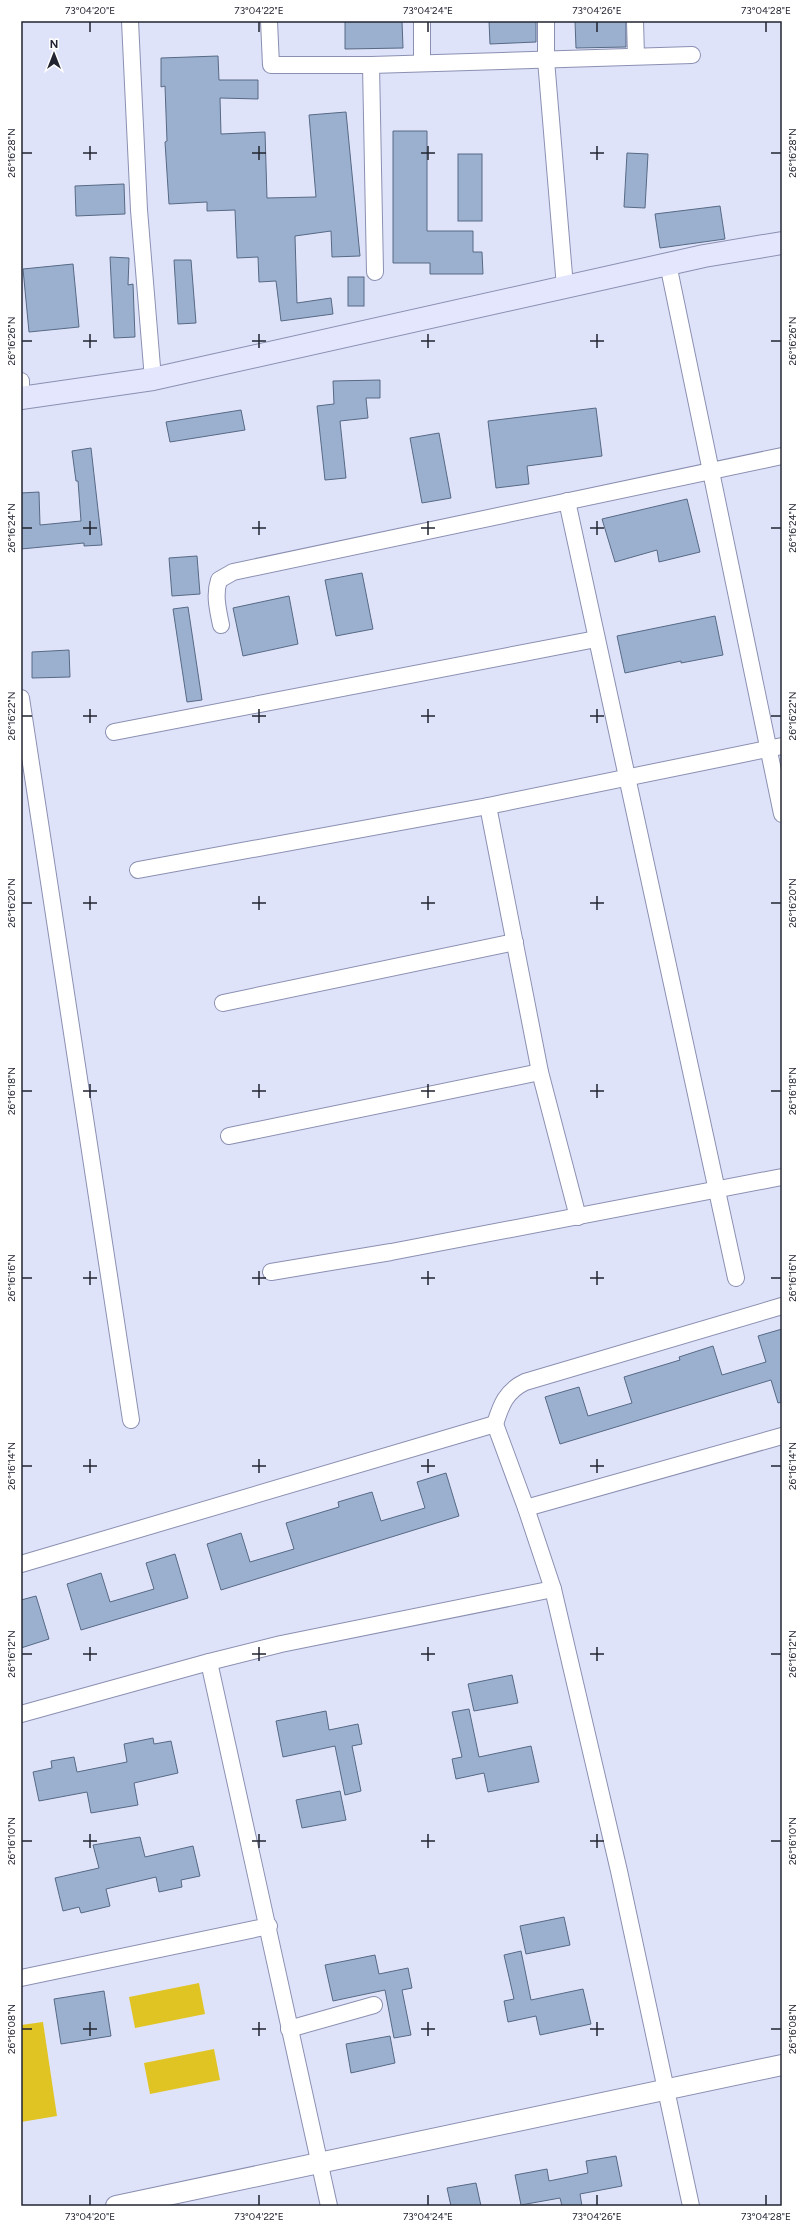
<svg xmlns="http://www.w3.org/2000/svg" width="803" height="2227" viewBox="0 0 803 2227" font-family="Figtree,sans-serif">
<rect width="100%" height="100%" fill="#dfe3f9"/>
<g fill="#e0c423">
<path d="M 199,1983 L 205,2014 L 135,2028 L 129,1997 Z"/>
<path d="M 43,2022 L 57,2116 L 21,2122 L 21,2025 Z"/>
<path d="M 214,2049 L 220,2080 L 150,2094 L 144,2063 Z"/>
</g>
<g fill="#9bb0cf" stroke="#566985">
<path d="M 345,21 L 402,21 L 403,48 L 345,49 Z"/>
<path d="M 489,21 L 536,21 L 536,42 L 490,44 Z"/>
<path d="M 575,21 L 626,21 L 626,47 L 576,48 Z"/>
<path d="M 218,56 L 219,80 L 258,80 L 258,99 L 220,98 L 221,134 L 265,132 L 267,198 L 316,197 L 309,115 L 346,112 L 360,256 L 332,257 L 331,231 L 295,236 L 297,303 L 331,298 L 333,314 L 281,321 L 276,281 L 259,282 L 258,257 L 237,258 L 235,210 L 207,211 L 207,202 L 169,204 L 165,142 L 167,141 L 165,86 L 161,87 L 161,58 Z"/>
<path d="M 393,131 L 427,131 L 427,231 L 473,231 L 473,252 L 482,252 L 483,274 L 430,274 L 430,263 L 393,263 Z"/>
<path d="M 627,153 L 648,154 L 645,208 L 624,207 Z"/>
<rect x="458" y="154" width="24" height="67"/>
<path d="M 124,184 L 125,214 L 76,216 L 75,186 Z"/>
<path d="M 720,206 L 725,239 L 660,248 L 655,214 Z"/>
<path d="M 110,257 L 129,258 L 128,285 L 133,284 L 135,337 L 114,338 Z"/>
<path d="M 174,260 L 191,260 L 196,323 L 178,324 Z"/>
<path d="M 73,264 L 79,327 L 29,332 L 23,269 Z"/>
<rect x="348" y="277" width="16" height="29"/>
<path d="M 380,380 L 380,398 L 366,398 L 368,418 L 340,421 L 346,478 L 325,480 L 317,406 L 334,404 L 333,381 Z"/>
<path d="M 596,408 L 602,456 L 527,466 L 529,484 L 496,488 L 488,421 Z"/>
<path d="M 241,410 L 245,430 L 170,442 L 166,422 Z"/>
<path d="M 439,433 L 451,498 L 422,503 L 410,438 Z"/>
<path d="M 91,448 L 102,545 L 84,546 L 84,543 L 21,549 L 21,493 L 39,492 L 40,525 L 81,521 L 78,481 L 76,481 L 72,451 Z"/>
<path d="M 687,499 L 700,552 L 659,562 L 657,550 L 615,562 L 602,519 Z"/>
<path d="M 197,556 L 200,594 L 172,596 L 169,558 Z"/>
<path d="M 362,573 L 373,629 L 336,636 L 325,580 Z"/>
<path d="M 289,596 L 298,644 L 243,656 L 233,608 Z"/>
<path d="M 188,607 L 202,700 L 187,702 L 173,609 Z"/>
<path d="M 715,616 L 723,655 L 681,663 L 681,661 L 625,673 L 617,636 Z"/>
<path d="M 69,650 L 70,677 L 32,678 L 32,652 Z"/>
<path d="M 782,1329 L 782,1402 L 778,1403 L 771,1380 L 560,1444 L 545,1397 L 579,1387 L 588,1416 L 632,1403 L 624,1377 L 680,1360 L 679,1357 L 713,1346 L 722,1375 L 766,1362 L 758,1336 Z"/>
<path d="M 446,1473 L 459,1516 L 221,1590 L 207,1544 L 241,1533 L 250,1562 L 294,1549 L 286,1523 L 339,1507 L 338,1502 L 372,1492 L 381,1521 L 425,1508 L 417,1482 Z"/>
<path d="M 175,1554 L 188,1598 L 81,1630 L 67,1584 L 101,1573 L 110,1602 L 154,1589 L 146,1563 Z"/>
<path d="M 36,1596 L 49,1639 L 21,1648 L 21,1600 Z"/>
<path d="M 512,1675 L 518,1703 L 474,1711 L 468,1684 Z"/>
<path d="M 469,1709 L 479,1757 L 531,1746 L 539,1782 L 488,1792 L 484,1773 L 456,1779 L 452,1759 L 462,1757 L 452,1712 Z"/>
<path d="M 326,1711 L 329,1730 L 358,1724 L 362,1744 L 352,1746 L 361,1791 L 345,1795 L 335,1746 L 283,1757 L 276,1721 Z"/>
<path d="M 153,1738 L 154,1744 L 171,1741 L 178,1773 L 134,1783 L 138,1805 L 91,1813 L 87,1792 L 39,1801 L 33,1772 L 52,1768 L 51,1761 L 74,1757 L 77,1772 L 127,1762 L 124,1744 Z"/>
<path d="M 340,1791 L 346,1820 L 302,1828 L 296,1800 Z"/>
<path d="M 140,1837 L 145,1857 L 193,1846 L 200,1876 L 181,1880 L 182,1887 L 159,1892 L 156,1877 L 106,1889 L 110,1906 L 81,1913 L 79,1907 L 63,1911 L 55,1878 L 99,1868 L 93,1845 Z"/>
<path d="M 564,1917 L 570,1945 L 526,1954 L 520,1926 Z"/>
<path d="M 521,1951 L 531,2000 L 583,1989 L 591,2024 L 540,2035 L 536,2016 L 508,2022 L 504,2001 L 514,1999 L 504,1955 Z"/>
<path d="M 375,1955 L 379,1974 L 408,1968 L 412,1988 L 402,1990 L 411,2035 L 394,2038 L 385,1990 L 333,2001 L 325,1965 Z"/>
<path d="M 104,1991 L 111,2036 L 61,2044 L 54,1999 Z"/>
<path d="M 390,2036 L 395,2063 L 351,2073 L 346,2044 Z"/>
<path d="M 616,2156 L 622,2186 L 580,2194 L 582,2206 L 562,2206 L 560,2198 L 521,2205 L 515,2175 L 547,2169 L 549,2181 L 588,2173 L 586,2161 Z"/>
<path d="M 476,2183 L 481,2206 L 451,2206 L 447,2188 Z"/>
</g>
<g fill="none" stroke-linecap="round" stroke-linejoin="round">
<g stroke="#8b90b2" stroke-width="18">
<g id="minor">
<path d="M 130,21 L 139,210 L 153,379"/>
<path d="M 269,21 L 271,65 L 371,65 L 692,55"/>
<path d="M 422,21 L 422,63"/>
<path d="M 546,21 L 546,60 L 565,287"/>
<path d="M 635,21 L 636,56"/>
<path d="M 371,65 L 375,272"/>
<path d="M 668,264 L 782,814"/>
<path d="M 21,381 L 21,398"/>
<path d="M 567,501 L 736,1278"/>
<path d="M 221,625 C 218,610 214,595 219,580 L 233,572 L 782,456"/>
<path d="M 21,698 L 131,1420"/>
<path d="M 114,732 L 596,639"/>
<path d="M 488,806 L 540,1072 L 578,1217"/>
<path d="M 138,870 L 488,806 L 782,746"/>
<path d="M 223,1003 L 515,942"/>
<path d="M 229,1136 L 540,1072"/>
<path d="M 271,1272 L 391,1252 L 782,1177"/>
<path d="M 495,1424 C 501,1405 506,1391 525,1382 L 782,1306"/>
<path d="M 526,1508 L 553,1589 L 619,1871 L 691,2206"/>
<path d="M 21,1564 L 495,1424 L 526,1508 L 782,1436"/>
<path d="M 209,1662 L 329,2206"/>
<path d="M 21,1714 L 209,1662 L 281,1644 L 553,1589"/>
<path d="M 21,1978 L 269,1926"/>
<path d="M 289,2029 L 374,2005"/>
</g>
</g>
<g stroke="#8b90b2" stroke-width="22">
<path id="tertiary" d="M 116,2206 L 782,2065"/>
</g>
<g stroke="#8b90b2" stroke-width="24">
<path id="secondary" d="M 21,398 L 153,379 L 704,256 L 782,243"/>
</g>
<use href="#minor" stroke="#fff" stroke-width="16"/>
<use href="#tertiary" stroke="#fff" stroke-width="20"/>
<use href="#secondary" stroke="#e3e6fc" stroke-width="22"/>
</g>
<path fill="none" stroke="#222431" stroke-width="1.5" d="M 90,22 L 90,32M 259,22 L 259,32M 428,22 L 428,32M 597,22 L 597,32M 766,22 L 766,32M 90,146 L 90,160M 259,146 L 259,160M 428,146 L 428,160M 597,146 L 597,160M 22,153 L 32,153M 83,153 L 97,153M 252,153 L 266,153M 421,153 L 435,153M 590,153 L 604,153M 771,153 L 781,153M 90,334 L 90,348M 259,334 L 259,348M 428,334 L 428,348M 597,334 L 597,348M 22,341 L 32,341M 83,341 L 97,341M 252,341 L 266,341M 421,341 L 435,341M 590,341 L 604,341M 771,341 L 781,341M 90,521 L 90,535M 259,521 L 259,535M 428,521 L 428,535M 597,521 L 597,535M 22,528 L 32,528M 83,528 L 97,528M 252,528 L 266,528M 421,528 L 435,528M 590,528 L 604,528M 771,528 L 781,528M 90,709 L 90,723M 259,709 L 259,723M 428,709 L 428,723M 597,709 L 597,723M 22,716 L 32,716M 83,716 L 97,716M 252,716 L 266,716M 421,716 L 435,716M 590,716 L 604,716M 771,716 L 781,716M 90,896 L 90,910M 259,896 L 259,910M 428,896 L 428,910M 597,896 L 597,910M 22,903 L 32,903M 83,903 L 97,903M 252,903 L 266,903M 421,903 L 435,903M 590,903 L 604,903M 771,903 L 781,903M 90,1084 L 90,1098M 259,1084 L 259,1098M 428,1084 L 428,1098M 597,1084 L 597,1098M 22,1091 L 32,1091M 83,1091 L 97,1091M 252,1091 L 266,1091M 421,1091 L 435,1091M 590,1091 L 604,1091M 771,1091 L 781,1091M 90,1271 L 90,1285M 259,1271 L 259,1285M 428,1271 L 428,1285M 597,1271 L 597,1285M 22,1278 L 32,1278M 83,1278 L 97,1278M 252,1278 L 266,1278M 421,1278 L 435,1278M 590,1278 L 604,1278M 771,1278 L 781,1278M 90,1459 L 90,1473M 259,1459 L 259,1473M 428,1459 L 428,1473M 597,1459 L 597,1473M 22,1466 L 32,1466M 83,1466 L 97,1466M 252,1466 L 266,1466M 421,1466 L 435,1466M 590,1466 L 604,1466M 771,1466 L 781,1466M 90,1647 L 90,1661M 259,1647 L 259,1661M 428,1647 L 428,1661M 597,1647 L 597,1661M 22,1654 L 32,1654M 83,1654 L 97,1654M 252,1654 L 266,1654M 421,1654 L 435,1654M 590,1654 L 604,1654M 771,1654 L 781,1654M 90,1834 L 90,1848M 259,1834 L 259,1848M 428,1834 L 428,1848M 597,1834 L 597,1848M 22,1841 L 32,1841M 83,1841 L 97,1841M 252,1841 L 266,1841M 421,1841 L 435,1841M 590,1841 L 604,1841M 771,1841 L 781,1841M 90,2022 L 90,2036M 259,2022 L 259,2036M 428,2022 L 428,2036M 597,2022 L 597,2036M 22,2029 L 32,2029M 83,2029 L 97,2029M 252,2029 L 266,2029M 421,2029 L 435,2029M 590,2029 L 604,2029M 771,2029 L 781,2029M 90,2195 L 90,2205M 259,2195 L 259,2205M 428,2195 L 428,2205M 597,2195 L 597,2205M 766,2195 L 766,2205"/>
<rect width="803" height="2227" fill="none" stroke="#ffffff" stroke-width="44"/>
<g transform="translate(54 54)" stroke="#ffffff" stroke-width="3" paint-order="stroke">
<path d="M0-3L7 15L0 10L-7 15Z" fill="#222431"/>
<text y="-6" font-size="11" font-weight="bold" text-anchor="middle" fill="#222431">N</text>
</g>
<rect x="22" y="22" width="759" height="2183" fill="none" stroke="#222431" stroke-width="1.5"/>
<g font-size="10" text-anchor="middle" fill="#222431">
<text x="90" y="14">73°04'20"E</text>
<text x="259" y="14">73°04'22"E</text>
<text x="428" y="14">73°04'24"E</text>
<text x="597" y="14">73°04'26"E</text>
<text x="766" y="14">73°04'28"E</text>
<text transform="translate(11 153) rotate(-90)" y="4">26°16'28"N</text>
<text transform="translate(792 153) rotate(-90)" y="4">26°16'28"N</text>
<text transform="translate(11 341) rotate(-90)" y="4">26°16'26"N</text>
<text transform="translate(792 341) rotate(-90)" y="4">26°16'26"N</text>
<text transform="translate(11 528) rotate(-90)" y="4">26°16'24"N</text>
<text transform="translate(792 528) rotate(-90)" y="4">26°16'24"N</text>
<text transform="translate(11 716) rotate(-90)" y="4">26°16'22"N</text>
<text transform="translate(792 716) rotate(-90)" y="4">26°16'22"N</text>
<text transform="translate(11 903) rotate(-90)" y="4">26°16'20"N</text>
<text transform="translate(792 903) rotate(-90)" y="4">26°16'20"N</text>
<text transform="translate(11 1091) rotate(-90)" y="4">26°16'18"N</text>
<text transform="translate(792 1091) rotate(-90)" y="4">26°16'18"N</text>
<text transform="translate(11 1278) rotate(-90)" y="4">26°16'16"N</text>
<text transform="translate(792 1278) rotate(-90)" y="4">26°16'16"N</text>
<text transform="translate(11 1466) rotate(-90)" y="4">26°16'14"N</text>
<text transform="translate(792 1466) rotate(-90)" y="4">26°16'14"N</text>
<text transform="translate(11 1654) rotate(-90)" y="4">26°16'12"N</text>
<text transform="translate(792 1654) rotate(-90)" y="4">26°16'12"N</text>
<text transform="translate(11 1841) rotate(-90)" y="4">26°16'10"N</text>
<text transform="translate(792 1841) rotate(-90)" y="4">26°16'10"N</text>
<text transform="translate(11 2029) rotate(-90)" y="4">26°16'08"N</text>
<text transform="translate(792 2029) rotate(-90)" y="4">26°16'08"N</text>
<text x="90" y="2220">73°04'20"E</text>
<text x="259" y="2220">73°04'22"E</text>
<text x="428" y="2220">73°04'24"E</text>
<text x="597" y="2220">73°04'26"E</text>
<text x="766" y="2220">73°04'28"E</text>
</g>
</svg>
